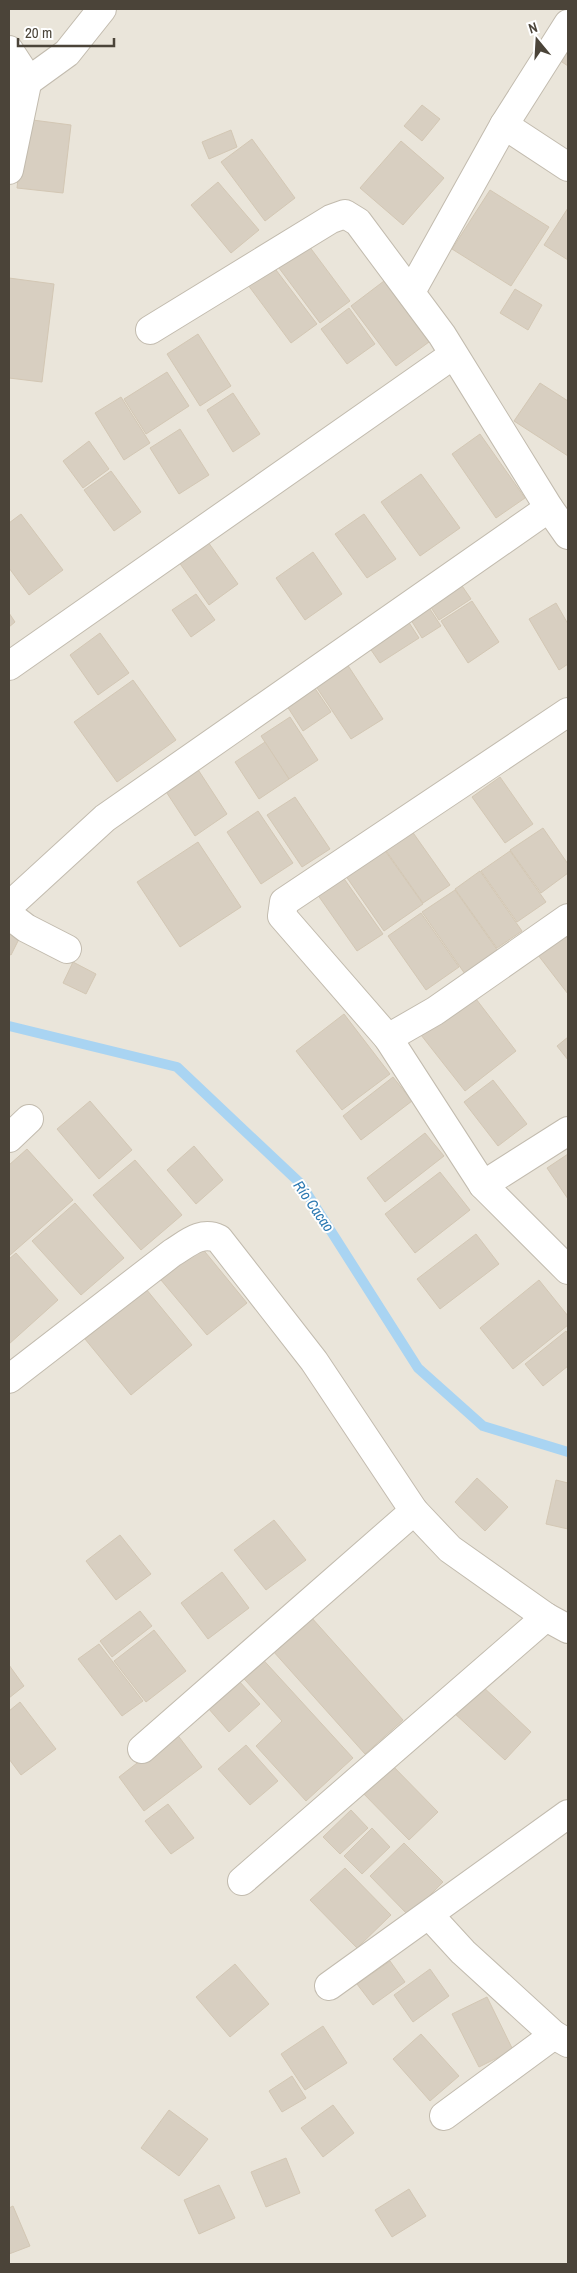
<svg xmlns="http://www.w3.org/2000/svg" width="577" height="2273" viewBox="0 0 577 2273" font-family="'Archivo Narrow',sans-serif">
<rect width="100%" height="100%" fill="#f6f3ec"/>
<rect fill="#eae5da" x="9" y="9" width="559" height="2255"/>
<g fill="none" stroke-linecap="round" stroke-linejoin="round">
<path stroke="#a9d4f2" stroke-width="10" d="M 9,1026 L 177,1067 L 301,1184 L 418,1368 L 483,1426 L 568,1452"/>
</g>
<g fill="#d8cfc1" stroke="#d3c7b4">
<path d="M 568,45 L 568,66 L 559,60 Z"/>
<path d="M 422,105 L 440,119 L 422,141 L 404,126 Z"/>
<path d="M 25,119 L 71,125 L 63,193 L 17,188 Z"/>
<path d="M 231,130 L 237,147 L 209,159 L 202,142 Z"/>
<path d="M 252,139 L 295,198 L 265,221 L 221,162 Z"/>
<path d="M 401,141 L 444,178 L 403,225 L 360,188 Z"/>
<path d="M 218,182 L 259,230 L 231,253 L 191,205 Z"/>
<path d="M 490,190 L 549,227 L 511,286 L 452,249 Z"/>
<path d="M 568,208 L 568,260 L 544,245 Z"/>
<path d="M 306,242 L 350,301 L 320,323 L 276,264 Z"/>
<path d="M 273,266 L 317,324 L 291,343 L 248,285 Z"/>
<path d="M 9,278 L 54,284 L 42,382 L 9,378 Z"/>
<path d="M 384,281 L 429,342 L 396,366 L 351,306 Z"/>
<path d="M 515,289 L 542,305 L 528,330 L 500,313 Z"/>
<path d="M 349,308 L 375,344 L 347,364 L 321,329 Z"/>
<path d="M 198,334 L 231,386 L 200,406 L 167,354 Z"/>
<path d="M 167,372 L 189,406 L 146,434 L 124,399 Z"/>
<path d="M 540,383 L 568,401 L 568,456 L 514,421 Z"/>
<path d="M 233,393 L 260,434 L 233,452 L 207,410 Z"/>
<path d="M 121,397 L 150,443 L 124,460 L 95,413 Z"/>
<path d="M 180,429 L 209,475 L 179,494 L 150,448 Z"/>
<path d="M 480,434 L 525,498 L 496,518 L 452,454 Z"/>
<path d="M 89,441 L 109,469 L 83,488 L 63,461 Z"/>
<path d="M 111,471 L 141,512 L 114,531 L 84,490 Z"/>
<path d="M 421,474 L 460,528 L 420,556 L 381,502 Z"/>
<path d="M 21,514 L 63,570 L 29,595 L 9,568 L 9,523 Z"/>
<path d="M 364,514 L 396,559 L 367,578 L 335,534 Z"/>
<path d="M 203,535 L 238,584 L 209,605 L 174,555 Z"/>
<path d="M 313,552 L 342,594 L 305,620 L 276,578 Z"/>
<path d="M 458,580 L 471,599 L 439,620 L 427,601 Z"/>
<path d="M 196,594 L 215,620 L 191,637 L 172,610 Z"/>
<path d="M 472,601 L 499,642 L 468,663 L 441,621 Z"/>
<path d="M 426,603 L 441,626 L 422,638 L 408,615 Z"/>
<path d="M 556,603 L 568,624 L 568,664 L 559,670 L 529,619 Z"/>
<path d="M 9,613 L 15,622 L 9,627 Z"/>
<path d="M 406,618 L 419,638 L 380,663 L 367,644 Z"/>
<path d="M 100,633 L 129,673 L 98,695 L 70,655 Z"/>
<path d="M 345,661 L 383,719 L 351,739 L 313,682 Z"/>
<path d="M 133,680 L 176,740 L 117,782 L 74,722 Z"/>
<path d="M 312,684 L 331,712 L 303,731 L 285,703 Z"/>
<path d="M 290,717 L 318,760 L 289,779 L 261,736 Z"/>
<path d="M 265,742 L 289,779 L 259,799 L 235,762 Z"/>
<path d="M 195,765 L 227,814 L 195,836 L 163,787 Z"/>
<path d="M 500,777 L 533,824 L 505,843 L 472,797 Z"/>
<path d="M 295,797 L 330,849 L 302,867 L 267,815 Z"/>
<path d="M 258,811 L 293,863 L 261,884 L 227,832 Z"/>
<path d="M 409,827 L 450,885 L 423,903 L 382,845 Z"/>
<path d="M 543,828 L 568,864 L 568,873 L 541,893 L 510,850 Z"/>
<path d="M 198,842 L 241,907 L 180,947 L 137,882 Z"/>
<path d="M 381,845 L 423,904 L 384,931 L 343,872 Z"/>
<path d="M 510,851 L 546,902 L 517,922 L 481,871 Z"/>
<path d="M 480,871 L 522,931 L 497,948 L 455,889 Z"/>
<path d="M 340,873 L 383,934 L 357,951 L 315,891 Z"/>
<path d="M 455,890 L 498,951 L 465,974 L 422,912 Z"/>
<path d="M 421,913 L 459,967 L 426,990 L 388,936 Z"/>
<path d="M 9,929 L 21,935 L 11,955 L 9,954 Z"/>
<path d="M 565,935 L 568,939 L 568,994 L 538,955 Z"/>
<path d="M 73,962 L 96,974 L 86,994 L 63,983 Z"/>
<path d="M 473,995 L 516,1051 L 465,1091 L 421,1035 Z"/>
<path d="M 344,1014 L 390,1074 L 342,1110 L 296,1051 Z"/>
<path d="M 568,1037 L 568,1060 L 557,1046 Z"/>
<path d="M 393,1077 L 412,1101 L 361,1140 L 343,1116 Z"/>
<path d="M 493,1080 L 527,1124 L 498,1146 L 464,1102 Z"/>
<path d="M 90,1101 L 132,1150 L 99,1179 L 57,1129 Z"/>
<path d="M 425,1133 L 444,1156 L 385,1202 L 367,1178 Z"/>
<path d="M 194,1146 L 223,1180 L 196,1204 L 167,1170 Z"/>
<path d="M 27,1149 L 73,1200 L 9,1256 L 9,1165 Z"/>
<path d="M 568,1154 L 568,1199 L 547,1168 Z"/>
<path d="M 135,1160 L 182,1215 L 141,1250 L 93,1195 Z"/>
<path d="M 440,1172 L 470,1210 L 415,1253 L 385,1214 Z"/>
<path d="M 75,1203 L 124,1258 L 81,1295 L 32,1241 Z"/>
<path d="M 476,1234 L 499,1264 L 440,1309 L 417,1279 Z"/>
<path d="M 201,1247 L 247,1303 L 207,1335 L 161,1280 Z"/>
<path d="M 16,1253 L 58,1300 L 9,1344 L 9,1259 Z"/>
<path d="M 539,1280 L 568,1316 L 568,1325 L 513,1369 L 480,1328 Z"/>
<path d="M 146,1289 L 192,1345 L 131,1395 L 85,1339 Z"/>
<path d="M 566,1331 L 568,1334 L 568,1366 L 543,1386 L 525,1364 Z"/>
<path d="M 477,1478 L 508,1507 L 485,1531 L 455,1502 Z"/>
<path d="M 556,1480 L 568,1483 L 568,1529 L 546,1524 Z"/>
<path d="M 274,1520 L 306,1560 L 266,1590 L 234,1550 Z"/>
<path d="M 120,1535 L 151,1574 L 116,1600 L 86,1561 Z"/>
<path d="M 222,1572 L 249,1608 L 208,1639 L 181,1603 Z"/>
<path d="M 140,1611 L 152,1626 L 112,1657 L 100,1641 Z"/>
<path d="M 311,1617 L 403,1720 L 365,1754 L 273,1651 Z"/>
<path d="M 154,1630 L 186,1671 L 146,1702 L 114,1661 Z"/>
<path d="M 99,1644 L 143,1701 L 122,1716 L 78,1659 Z"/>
<path d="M 257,1653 L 353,1758 L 306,1801 L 256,1746 L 282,1721 L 237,1671 Z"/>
<path d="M 9,1665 L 24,1686 L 9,1698 Z"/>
<path d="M 239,1681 L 260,1704 L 229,1732 L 208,1708 Z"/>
<path d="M 480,1684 L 531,1732 L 505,1760 L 453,1712 Z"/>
<path d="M 20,1702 L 56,1749 L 21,1775 L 9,1759 L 9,1711 Z"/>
<path d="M 176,1733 L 202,1767 L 144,1811 L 119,1777 Z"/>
<path d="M 246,1745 L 278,1781 L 250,1805 L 218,1769 Z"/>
<path d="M 389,1762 L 438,1812 L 409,1840 L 360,1790 Z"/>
<path d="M 168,1804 L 194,1838 L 171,1854 L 145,1821 Z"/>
<path d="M 351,1810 L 368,1828 L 340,1854 L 323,1837 Z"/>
<path d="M 372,1828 L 390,1847 L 362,1874 L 344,1856 Z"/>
<path d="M 404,1843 L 443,1882 L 409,1916 L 370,1876 Z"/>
<path d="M 345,1868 L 391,1915 L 357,1948 L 310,1900 Z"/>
<path d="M 390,1961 L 405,1982 L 373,2005 L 357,1984 Z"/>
<path d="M 235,1964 L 269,2004 L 230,2037 L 196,1997 Z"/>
<path d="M 430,1969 L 449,1996 L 413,2022 L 394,1995 Z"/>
<path d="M 487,1997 L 513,2050 L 479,2067 L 452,2014 Z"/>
<path d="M 323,2026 L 347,2063 L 305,2090 L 281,2054 Z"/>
<path d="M 421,2034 L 459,2076 L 430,2101 L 393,2059 Z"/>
<path d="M 292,2076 L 306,2098 L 282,2112 L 269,2091 Z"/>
<path d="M 333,2105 L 354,2133 L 323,2157 L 301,2128 Z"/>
<path d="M 169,2110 L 208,2139 L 179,2176 L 141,2148 Z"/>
<path d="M 286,2158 L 300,2193 L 266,2207 L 251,2172 Z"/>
<path d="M 219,2185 L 235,2218 L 199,2234 L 184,2200 Z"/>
<path d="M 409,2189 L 426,2216 L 392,2237 L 375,2210 Z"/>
<path d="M 13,2206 L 30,2246 L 9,2254 L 9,2208 Z"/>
</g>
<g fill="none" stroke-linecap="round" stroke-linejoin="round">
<g stroke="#c2bbae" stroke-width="30">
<g id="street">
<path d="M 9,50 L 28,79 L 9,170"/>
<path d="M 9,95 L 67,53 L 102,9"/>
<path d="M 504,125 L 568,167"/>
<path d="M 411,292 L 504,125 L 568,24"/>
<path d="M 150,330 L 331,219 L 345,214 L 358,222 L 442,335 L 549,508 L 568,535"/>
<path d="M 9,666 L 453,355"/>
<path d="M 568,712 L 284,902 L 282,916 L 388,1038 L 483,1185 L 568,1270"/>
<path d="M 9,906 L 105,818 L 549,508"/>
<path d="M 9,915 L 26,928 L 67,949"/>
<path d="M 388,1038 L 435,1011 L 568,918"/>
<path d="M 9,1138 L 29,1119"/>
<path d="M 483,1185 L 568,1131"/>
<path d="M 9,1379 L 172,1253 C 187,1244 201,1230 219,1239 L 314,1361 L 414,1511 L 450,1549 L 546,1617 L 568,1629"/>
<path d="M 142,1749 L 414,1511"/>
<path d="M 242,1881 L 546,1617"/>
<path d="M 430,1916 L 463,1952 L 554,2035 L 568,2043"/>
<path d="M 329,1986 L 568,1814"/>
<path d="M 444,2116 L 554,2035"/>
</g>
</g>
<use href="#street" stroke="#fff" stroke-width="28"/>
</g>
<g text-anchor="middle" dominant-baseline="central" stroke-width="4" stroke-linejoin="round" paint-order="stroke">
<g font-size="15" font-style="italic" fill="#2e7ab2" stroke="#fff">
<text transform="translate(314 1206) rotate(55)">Río Cacao</text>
</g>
</g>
<rect width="577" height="2273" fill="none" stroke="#4b4439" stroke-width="20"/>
<g transform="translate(537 40) rotate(342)" stroke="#ffffff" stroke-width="4" paint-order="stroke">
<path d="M0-4L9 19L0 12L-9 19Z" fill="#4b4439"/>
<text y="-8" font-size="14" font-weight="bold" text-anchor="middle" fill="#4b4439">N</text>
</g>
<path d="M18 38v8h96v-8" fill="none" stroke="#4b4439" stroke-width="2.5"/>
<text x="25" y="38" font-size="15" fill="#4b4439" stroke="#ffffff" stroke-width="4" paint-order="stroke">20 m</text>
</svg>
